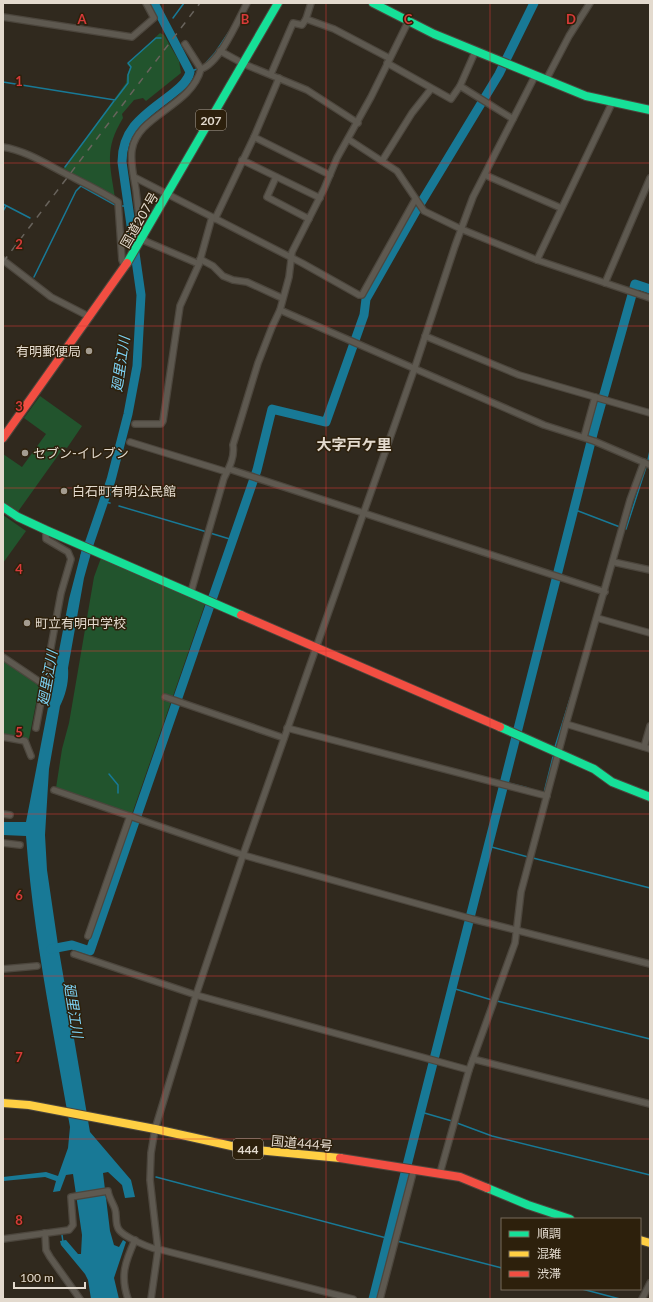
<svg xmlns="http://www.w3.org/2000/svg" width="653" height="1302" viewBox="0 0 653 1302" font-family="Lato,'Noto Sans JP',sans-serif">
<rect width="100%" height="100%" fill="#30291e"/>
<g fill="#22542d">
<path d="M 160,33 L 164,35 L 179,61 L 181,73 L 146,101 L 143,98 L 134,100 L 122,114 L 123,118 C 104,149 110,164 115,198 L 91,183 L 67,173 L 63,169 L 126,83 L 127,75 L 130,67 L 127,64 Z"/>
<path d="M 40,396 L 82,426 L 67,448 L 64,447 L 17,513 L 3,503 L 3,454 L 22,467 L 46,434 L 24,418 Z"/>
<path d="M 3,515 L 26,531 L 3,563 Z"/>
<path d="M 101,558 L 205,604 L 132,814 L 56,788 L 62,749 L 69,723 L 94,577 Z"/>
<path d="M 3,660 L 36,683 L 39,688 L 29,739 L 3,734 Z"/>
</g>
<path fill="#187996" d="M 82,549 L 91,553 L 84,578 L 68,668 C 69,681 66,694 60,706 L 49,769 L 45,835 L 47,870 L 58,945 L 90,1132 L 131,1180 L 135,1197 L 125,1198 L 122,1185 L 108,1172 L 103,1173 L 110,1231 L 114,1245 L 119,1247 L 123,1240 L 126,1242 L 114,1278 L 119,1299 L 91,1299 L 88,1280 L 85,1274 L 61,1245 L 60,1241 L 66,1240 L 78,1254 L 81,1254 L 82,1235 L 73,1174 L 66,1175 L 60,1191 L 53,1192 L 56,1181 L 45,1177 L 3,1181 L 3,1177 L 46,1172 L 58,1176 L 68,1148 L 70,1127 C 53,1030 33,933 26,836 L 3,835 L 3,822 L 26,822 L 69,599 Z"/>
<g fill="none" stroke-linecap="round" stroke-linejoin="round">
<g stroke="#187996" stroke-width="1.5">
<path d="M 173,18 L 184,3"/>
<path d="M 204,65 L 215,53 L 229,32"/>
<path d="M 190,72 L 199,68"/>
<path d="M 3,82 L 115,100 L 128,83 L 128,75 L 131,67 L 128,63 L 156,38 L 161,38"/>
<path d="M 65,167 L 114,101"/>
<path d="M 3,204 L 30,218"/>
<path d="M 120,206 L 129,206"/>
<path d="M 3,211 L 6,206"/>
<path d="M 34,277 L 76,191 L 81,186 L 117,206"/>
<path d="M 648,460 L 650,451"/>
<path d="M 105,502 L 110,503"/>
<path d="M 119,506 L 207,532"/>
<path d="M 573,509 L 620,527"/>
<path d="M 626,529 L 646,467"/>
<path d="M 210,533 L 233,540"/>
<path d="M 555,747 L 571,696"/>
<path d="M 109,774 L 118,785 L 118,793"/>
<path d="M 504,782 L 528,788"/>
<path d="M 543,792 L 544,793 L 553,757"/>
<path d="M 488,846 L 528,857"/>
<path d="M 533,858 L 650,888"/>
<path d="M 452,988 L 492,1000"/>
<path d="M 497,1001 L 650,1039"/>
<path d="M 421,1112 L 452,1121"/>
<path d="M 457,1123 L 492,1136 L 650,1175"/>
<path d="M 156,1177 L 394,1240"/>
<path d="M 62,1235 L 63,1242"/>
<path d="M 397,1241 L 502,1268"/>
<path d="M 582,1289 L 620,1299"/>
</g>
<g stroke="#187996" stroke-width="9">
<path d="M 85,556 L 111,480 L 128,414 L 137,366 L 141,295 L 122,162 C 122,126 148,113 173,93 C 181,87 188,81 190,72 L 154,3"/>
<path d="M 51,949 L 72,945 L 90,951 L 257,470 L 272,409 L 326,422 L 364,315 L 366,299 L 416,211 L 499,74 L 534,3"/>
<path d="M 373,1299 L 594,430 L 635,284 L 650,289"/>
</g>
<g stroke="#4c463d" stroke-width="8">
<g id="street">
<path d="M 311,3 L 306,19 L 334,29 L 389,58"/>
<path d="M 3,17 L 132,37 L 154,18 L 146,3"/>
<path d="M 185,44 L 201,69"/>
<path d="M 220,51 L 244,64 L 307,90 L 358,123"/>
<path d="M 387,63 L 451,99 L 460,86 L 475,52"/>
<path d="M 271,74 L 293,23 L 302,25 L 306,19"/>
<path d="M 546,80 L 569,36 L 590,3"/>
<path d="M 460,86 L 513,119"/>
<path d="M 254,137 L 330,175"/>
<path d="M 348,139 L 397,171 L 424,211 L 461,229 L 537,260 L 650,298"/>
<path d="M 3,147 C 27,151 48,165 68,175 C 86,184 101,191 118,202 L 122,260 L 125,267"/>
<path d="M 242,160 L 320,198"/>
<path d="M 382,161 L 412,113 L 431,89"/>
<path d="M 485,175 L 561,208"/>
<path d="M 134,177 L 302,263 L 359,295 L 362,295 L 415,200"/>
<path d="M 276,177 L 267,197 L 309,219"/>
<path d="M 215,219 L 254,137 L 279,78"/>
<path d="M 200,259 L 213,266 L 223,276 L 233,280 L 247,282 L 282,298"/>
<path d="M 3,260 L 51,297 L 90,317"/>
<path d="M 537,260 L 612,103"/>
<path d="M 199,264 L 145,241 C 139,225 138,207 136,190 C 134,177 130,163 132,150 C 137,115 191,107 201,69 C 220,63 238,20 247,3"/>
<path d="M 605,283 L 650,178"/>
<path d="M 280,310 L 544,425 L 594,441 L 650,465"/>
<path d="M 425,336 L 519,375 L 650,413"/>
<path d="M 135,424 L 161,424 L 163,421 L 180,306 L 199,264 L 212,217"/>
<path d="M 584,437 L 595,397"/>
<path d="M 130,442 L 227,472"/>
<path d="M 229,469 L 605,592"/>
<path d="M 613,562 L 650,570"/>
<path d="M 191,592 L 224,478 C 229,468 235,457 233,445 L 258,363 L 272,327 L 280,310 L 289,277 L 292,252 L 324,189 L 337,158 L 371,97 L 408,22"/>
<path d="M 597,618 L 650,633"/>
<path d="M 3,657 L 43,684"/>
<path d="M 165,697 L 284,738"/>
<path d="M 566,724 L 650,749"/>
<path d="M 36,728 L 61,593 L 71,559 L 68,552 L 46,539 L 46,530"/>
<path d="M 287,728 L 547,796"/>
<path d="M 3,737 L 25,741 L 31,756"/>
<path d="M 644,747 L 650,726"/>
<path d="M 54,790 L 243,855 L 472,919 L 650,964"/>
<path d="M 3,814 L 10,815"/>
<path d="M 3,843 L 20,845"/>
<path d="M 88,936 L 130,816"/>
<path d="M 74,954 L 196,995 L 469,1070"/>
<path d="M 3,969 L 37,966"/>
<path d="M 473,1059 L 650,1104"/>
<path d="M 440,1173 L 469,1070 L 515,943 L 521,892 L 566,724 L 630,500 L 644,462"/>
<path d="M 45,1233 L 46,1250 L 50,1257 L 80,1299"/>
<path d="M 3,1239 L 69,1230 L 73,1225 L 71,1197 L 108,1191 C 109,1198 113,1203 115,1209 C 117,1215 115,1222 118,1228 C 121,1236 153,1250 162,1250 L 353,1299"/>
<path d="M 128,1299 C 120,1276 125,1262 135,1240"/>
<path d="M 151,1299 L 158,1250 L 150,1180 L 151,1153 L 155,1129 L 196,995 L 243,855 L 414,370 L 455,246 L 473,197 L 535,76"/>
<path d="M 380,1299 L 414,1169"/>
<path d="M 642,1299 L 650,1283"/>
</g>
</g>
<g stroke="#4c463d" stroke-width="10">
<g id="fast">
<path d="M 373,3 L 434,34 L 586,96 L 650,110"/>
<path d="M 127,263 L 278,3"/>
<path d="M 3,507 L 18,517 L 46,530 L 241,615"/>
<path d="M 500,727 L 594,769 L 612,782 L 650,797"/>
<path d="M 487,1188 L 528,1205 L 570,1219"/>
</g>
</g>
<g stroke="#4c463d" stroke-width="10">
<g id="slow">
<path d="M 3,1103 L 29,1105 L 155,1129 L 245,1149 L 340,1158"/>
<path d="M 640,1240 L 650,1243"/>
</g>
</g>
<g stroke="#4c463d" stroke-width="10">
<g id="jam">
<path d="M 3,438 L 127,263"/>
<path d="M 241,615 L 500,727"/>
<path d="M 340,1158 L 460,1177 L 487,1188"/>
</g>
</g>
<use href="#street" stroke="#5e5950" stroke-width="5.5"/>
<use href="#fast" stroke="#16e098" stroke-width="8"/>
<use href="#slow" stroke="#ffcf43" stroke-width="8"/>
<use href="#jam" stroke="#f24e42" stroke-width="8"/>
<path stroke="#68635c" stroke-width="1.5" stroke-dasharray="7 7" stroke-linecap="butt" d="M 3,262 L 200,3"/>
</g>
<path fill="none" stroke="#d73a39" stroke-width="1" stroke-opacity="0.55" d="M 163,3 L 163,1299M 326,3 L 326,1299M 490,3 L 490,1299M 3,163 L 650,163M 3,326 L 650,326M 3,488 L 650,488M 3,651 L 650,651M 3,814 L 650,814M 3,976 L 650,976M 3,1139 L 650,1139"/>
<g fill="#a49c90" stroke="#2d200c" stroke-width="1.5">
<circle cx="89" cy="351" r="4"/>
<circle cx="25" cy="453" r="4"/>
<circle cx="64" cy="491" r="4"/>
<circle cx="27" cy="623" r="4"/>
</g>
<g text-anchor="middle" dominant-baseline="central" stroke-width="3" stroke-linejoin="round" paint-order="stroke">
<g fill="#2d200c" stroke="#aca294" stroke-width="1">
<rect x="196" y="110" width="30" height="20" rx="3"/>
<rect x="233" y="1139" width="30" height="20" rx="3"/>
</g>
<g font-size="12" font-weight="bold" fill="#e3dace">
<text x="211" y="120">207</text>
<text x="248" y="1149">444</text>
</g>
<g font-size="13" fill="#e3dace" stroke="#2d200c">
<text transform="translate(139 220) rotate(-60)">国道207号</text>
<text transform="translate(302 1143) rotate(5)">国道444号</text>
</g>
<g font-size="13" fill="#e3dace" stroke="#2d200c" text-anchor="start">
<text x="81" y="351" text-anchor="end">有明郵便局</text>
<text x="33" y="453">セブン-イレブン</text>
<text x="72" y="491">白石町有明公民館</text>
<text x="35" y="623">町立有明中学校</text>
</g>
<g font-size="14" font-style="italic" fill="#7dd1f3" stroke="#2d200c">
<text transform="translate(120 364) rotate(-82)">廻里江川</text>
<text transform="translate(47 678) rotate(-80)">廻里江川</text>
<text transform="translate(74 1010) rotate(81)">廻里江川</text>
</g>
<g font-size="15" font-weight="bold" fill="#e3dace" stroke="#2d200c">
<text x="354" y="444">大字戸ケ里</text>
</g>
</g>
<g font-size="13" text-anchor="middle" font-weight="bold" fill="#d73a39" stroke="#2d200c" stroke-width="3" stroke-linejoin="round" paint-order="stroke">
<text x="82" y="24">A</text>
<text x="245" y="24">B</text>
<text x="408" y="24">C</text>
<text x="571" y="24">D</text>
<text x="19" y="86">1</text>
<text x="19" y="249">2</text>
<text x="19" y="411">3</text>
<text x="19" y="574">4</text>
<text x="19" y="737">5</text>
<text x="19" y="900">6</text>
<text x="19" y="1062">7</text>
<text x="19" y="1225">8</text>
</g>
<rect width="653" height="1302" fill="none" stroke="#e3dace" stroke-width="8"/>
<rect x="501" y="1218" width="140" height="72" fill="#2d200c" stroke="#766a5a"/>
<rect x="509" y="1231" width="20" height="6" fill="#16e098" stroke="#766a5a"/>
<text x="537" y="1238" font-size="12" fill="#e3dace">順調</text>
<rect x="509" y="1251" width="20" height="6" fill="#ffcf43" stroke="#766a5a"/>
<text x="537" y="1258" font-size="12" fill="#e3dace">混雑</text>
<rect x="509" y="1271" width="20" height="6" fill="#f24e42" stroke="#766a5a"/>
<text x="537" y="1278" font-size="12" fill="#e3dace">渋滞</text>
<path d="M14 1282v6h71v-6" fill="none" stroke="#e3dace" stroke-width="2"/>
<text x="20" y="1282" font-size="12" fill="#e3dace" stroke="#2d200c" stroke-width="3" paint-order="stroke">100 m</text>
</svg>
